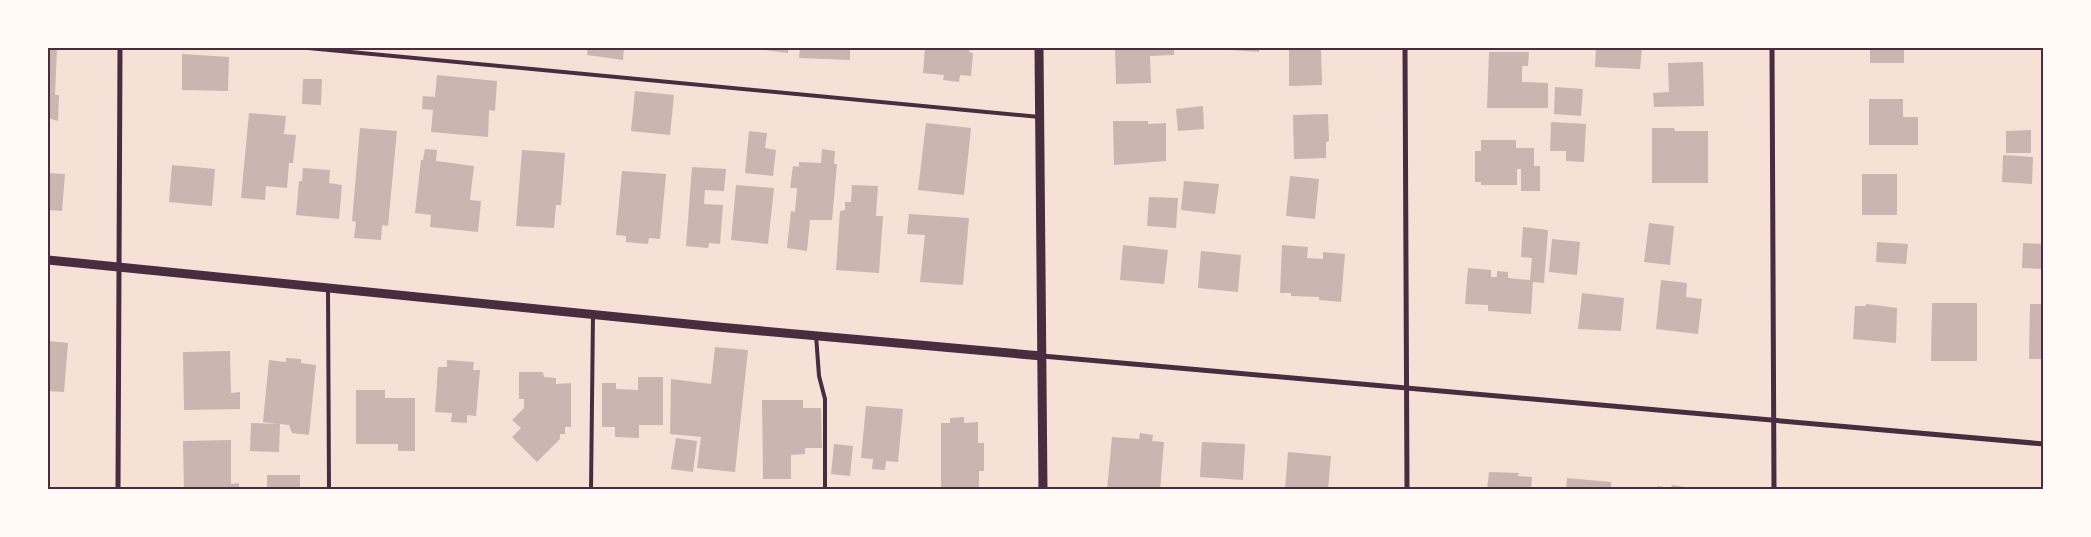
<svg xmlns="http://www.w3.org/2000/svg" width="2091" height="537" viewBox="0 0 2091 537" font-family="'PT Serif',serif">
<rect width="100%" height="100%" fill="#f7e1d7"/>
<g fill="#ccb4b1">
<path d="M 48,48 L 57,48 L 55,95 L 59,95 L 58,121 L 48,118 Z"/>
<path d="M 588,48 L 624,48 L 623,60 L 587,55 Z"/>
<path d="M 749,48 L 788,48 L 788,53 Z"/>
<path d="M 800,48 L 850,48 L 850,60 L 799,58 Z"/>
<path d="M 925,48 L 970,48 L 969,52 L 973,53 L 971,76 L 960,75 L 959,82 L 943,80 L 944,75 L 923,73 Z"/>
<path d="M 1115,48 L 1174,48 L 1174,55 L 1150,56 L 1151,83 L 1116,84 Z"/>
<path d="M 1231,48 L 1259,48 L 1259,52 L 1231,50 Z"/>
<path d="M 1289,48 L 1321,48 L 1322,85 L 1289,86 Z"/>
<path d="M 1596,48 L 1642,48 L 1640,69 L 1595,67 Z"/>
<rect x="1870" y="48" width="34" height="15"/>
<path d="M 1489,52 L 1529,52 L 1528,66 L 1522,66 L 1522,82 L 1548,83 L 1548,108 L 1487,108 Z"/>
<path d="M 182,54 L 229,57 L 228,91 L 182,90 Z"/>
<path d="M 1703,62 L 1704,106 L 1654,107 L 1653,93 L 1669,92 L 1668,63 Z"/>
<path d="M 437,75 L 497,81 L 495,111 L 489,110 L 488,137 L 431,132 L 433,110 L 422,109 L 423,96 L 435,97 Z"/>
<path d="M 303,79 L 322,79 L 321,105 L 302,104 Z"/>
<path d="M 1555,87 L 1583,89 L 1581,116 L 1554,114 Z"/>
<path d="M 635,91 L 674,95 L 670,135 L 631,131 Z"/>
<path d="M 1869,99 L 1903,99 L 1903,117 L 1918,117 L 1918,145 L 1869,145 Z"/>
<path d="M 1203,106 L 1204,129 L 1178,131 L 1176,109 Z"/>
<path d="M 249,113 L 286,116 L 284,134 L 296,135 L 293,163 L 289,163 L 287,188 L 266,186 L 265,200 L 241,198 Z"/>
<path d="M 1328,114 L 1329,141 L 1326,142 L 1326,158 L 1294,159 L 1293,115 Z"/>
<path d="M 1113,121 L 1148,121 L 1148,124 L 1166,123 L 1166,161 L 1114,165 Z"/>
<path d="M 1551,122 L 1586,124 L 1584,162 L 1566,161 L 1566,151 L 1550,151 Z"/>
<path d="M 926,123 L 971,128 L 964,195 L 918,190 Z"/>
<path d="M 360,128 L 397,131 L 388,226 L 382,225 L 381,240 L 354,238 L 356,222 L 352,221 Z"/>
<path d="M 1652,128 L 1674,128 L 1675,131 L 1708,131 L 1708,183 L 1652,183 Z"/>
<path d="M 2031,130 L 2031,153 L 2006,153 L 2006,131 Z"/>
<path d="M 749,131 L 767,133 L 765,148 L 776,150 L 773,176 L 745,173 Z"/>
<path d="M 1481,140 L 1516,140 L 1516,148 L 1534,148 L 1534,166 L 1540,166 L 1540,191 L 1521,191 L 1521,169 L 1517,169 L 1517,185 L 1481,185 L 1481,182 L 1475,182 L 1475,151 L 1481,151 Z"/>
<path d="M 425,149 L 437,150 L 436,161 L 474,166 L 470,200 L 481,201 L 478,232 L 430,227 L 431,215 L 415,213 L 421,160 L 423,160 Z"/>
<path d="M 822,149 L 835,151 L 834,164 L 837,164 L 832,220 L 810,220 L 807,251 L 787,248 L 791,211 L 795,212 L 797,188 L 790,188 L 793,166 L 799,167 L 799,162 L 821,163 Z"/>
<path d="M 522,150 L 565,153 L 561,205 L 556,205 L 554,228 L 516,226 Z"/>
<path d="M 2003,155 L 2033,157 L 2032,184 L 2002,182 Z"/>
<path d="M 172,165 L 215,169 L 212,206 L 169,202 Z"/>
<path d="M 692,167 L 726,169 L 724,191 L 705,190 L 704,204 L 723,205 L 720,244 L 709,243 L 708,248 L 686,246 Z"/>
<path d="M 303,168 L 330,170 L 329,183 L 342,185 L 339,219 L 296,215 L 299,181 L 302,181 Z"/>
<path d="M 622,171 L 666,174 L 660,239 L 649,238 L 648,244 L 626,242 L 626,236 L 616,235 Z"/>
<path d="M 48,173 L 65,174 L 62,211 L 48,210 Z"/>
<rect x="1862" y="174" width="35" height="41"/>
<path d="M 1290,176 L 1319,179 L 1315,219 L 1286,216 Z"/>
<path d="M 1184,181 L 1219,184 L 1215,214 L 1181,210 Z"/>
<path d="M 736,185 L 774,188 L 768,244 L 731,240 Z"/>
<path d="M 852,185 L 878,186 L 876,216 L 883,216 L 879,273 L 836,270 L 840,211 L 845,210 L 845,202 L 851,202 Z"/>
<path d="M 1149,197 L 1178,198 L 1176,228 L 1147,226 Z"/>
<path d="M 909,214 L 969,218 L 963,285 L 920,282 L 925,235 L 907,234 Z"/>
<path d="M 1649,223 L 1674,226 L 1670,265 L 1644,262 Z"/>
<path d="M 1523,227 L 1548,230 L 1544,283 L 1533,282 L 1531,314 L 1488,311 L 1488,305 L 1465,304 L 1468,268 L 1491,270 L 1491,277 L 1497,277 L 1497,271 L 1508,272 L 1508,278 L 1530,280 L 1532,258 L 1521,257 Z"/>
<path d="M 1552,239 L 1580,242 L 1577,275 L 1549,272 Z"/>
<path d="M 1877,242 L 1908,244 L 1906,264 L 1876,262 Z"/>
<path d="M 2023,243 L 2044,244 L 2044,269 L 2022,268 Z"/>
<path d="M 1123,245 L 1168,250 L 1164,284 L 1120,280 Z"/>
<path d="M 1282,245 L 1308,247 L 1307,258 L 1323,259 L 1323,252 L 1345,254 L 1341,302 L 1319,300 L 1319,297 L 1291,296 L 1291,293 L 1280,293 Z"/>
<path d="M 1201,251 L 1241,255 L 1238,292 L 1198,288 Z"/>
<path d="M 1661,280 L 1687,283 L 1686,297 L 1702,299 L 1698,334 L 1656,329 Z"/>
<path d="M 1582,293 L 1624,298 L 1621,331 L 1578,329 Z"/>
<path d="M 1932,303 L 1977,303 L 1977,361 L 1931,361 Z"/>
<path d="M 1866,304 L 1897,308 L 1896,343 L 1853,339 L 1855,306 L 1866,306 Z"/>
<path d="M 2030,304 L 2044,304 L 2044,359 L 2029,359 Z"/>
<path d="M 48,341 L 68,343 L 64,392 L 48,391 Z"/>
<path d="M 715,347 L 748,350 L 735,472 L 697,468 L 701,437 L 670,434 L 671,379 L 711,384 Z"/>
<path d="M 230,351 L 231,393 L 240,392 L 240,409 L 184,410 L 183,352 Z"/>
<path d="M 286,358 L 301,359 L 301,363 L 316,365 L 309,435 L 292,433 L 289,425 L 280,424 L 279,452 L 250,451 L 251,423 L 277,424 L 263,422 L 269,360 L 286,362 Z"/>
<path d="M 447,360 L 474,362 L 473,370 L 480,370 L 476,416 L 467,415 L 467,423 L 451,422 L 452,413 L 435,412 L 438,367 L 447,367 Z"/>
<path d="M 519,372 L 543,372 L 544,377 L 556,378 L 556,384 L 571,383 L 571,427 L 565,427 L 565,434 L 560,434 L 560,439 L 537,462 L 512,437 L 521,428 L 512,420 L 524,408 L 524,399 L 519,399 Z"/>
<path d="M 638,377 L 663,377 L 663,425 L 639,425 L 639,438 L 615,437 L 615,427 L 602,427 L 602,383 L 616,383 L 616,389 L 638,390 Z"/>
<path d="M 356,390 L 385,390 L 385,398 L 415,398 L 415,451 L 398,451 L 398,444 L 356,444 Z"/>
<path d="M 762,400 L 803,400 L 803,408 L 821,408 L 822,448 L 805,448 L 805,454 L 791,455 L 791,479 L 763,479 Z"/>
<path d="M 866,406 L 903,409 L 898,462 L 886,461 L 885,470 L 872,469 L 873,459 L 861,458 Z"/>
<path d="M 964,417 L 964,423 L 978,422 L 978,443 L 984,443 L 984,471 L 979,471 L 979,490 L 941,490 L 941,423 L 950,423 L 950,418 Z"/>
<path d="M 1140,433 L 1153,435 L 1152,441 L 1164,442 L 1160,490 L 1107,490 L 1112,437 L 1139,439 Z"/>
<path d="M 676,438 L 697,441 L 693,472 L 671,469 Z"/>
<path d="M 231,440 L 231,484 L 239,483 L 239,490 L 184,490 L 183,441 Z"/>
<path d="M 1202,442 L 1245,444 L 1243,480 L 1200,477 Z"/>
<path d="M 834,444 L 853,446 L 850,476 L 831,474 Z"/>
<path d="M 1288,452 L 1331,456 L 1328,490 L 1285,490 Z"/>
<path d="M 1489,472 L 1519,473 L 1518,476 L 1532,477 L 1531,490 L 1487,490 Z"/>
<rect x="267" y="475" width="33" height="15"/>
<path d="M 1567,478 L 1611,482 L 1611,490 L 1566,490 Z"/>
<path d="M 1672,485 L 1692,488 L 1692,490 L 1657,490 L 1657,486 L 1671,488 Z"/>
</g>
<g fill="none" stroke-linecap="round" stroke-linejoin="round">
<g stroke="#4a2c40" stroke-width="4">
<path d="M 308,48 L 1040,117"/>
<path d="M 328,288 L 329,490"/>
<path d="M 816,335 L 819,376 L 825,399 L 825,490"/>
<path d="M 591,490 L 593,314"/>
</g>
<g stroke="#4a2c40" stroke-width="5">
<path d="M 1405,48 L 1407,490"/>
<path d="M 1772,48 L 1774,490"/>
<path d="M 1042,356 L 2044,444"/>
<path d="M 118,490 L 120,48"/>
</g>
<g stroke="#4a2c40" stroke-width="9">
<path d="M 1039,48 L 1043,490"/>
<path d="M 48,260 L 718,327 L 1042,356"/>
</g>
</g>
<rect width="2091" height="537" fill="none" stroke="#fffaf5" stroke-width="98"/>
<rect x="49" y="49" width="1993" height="439" fill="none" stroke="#4a2c40" stroke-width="2"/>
</svg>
